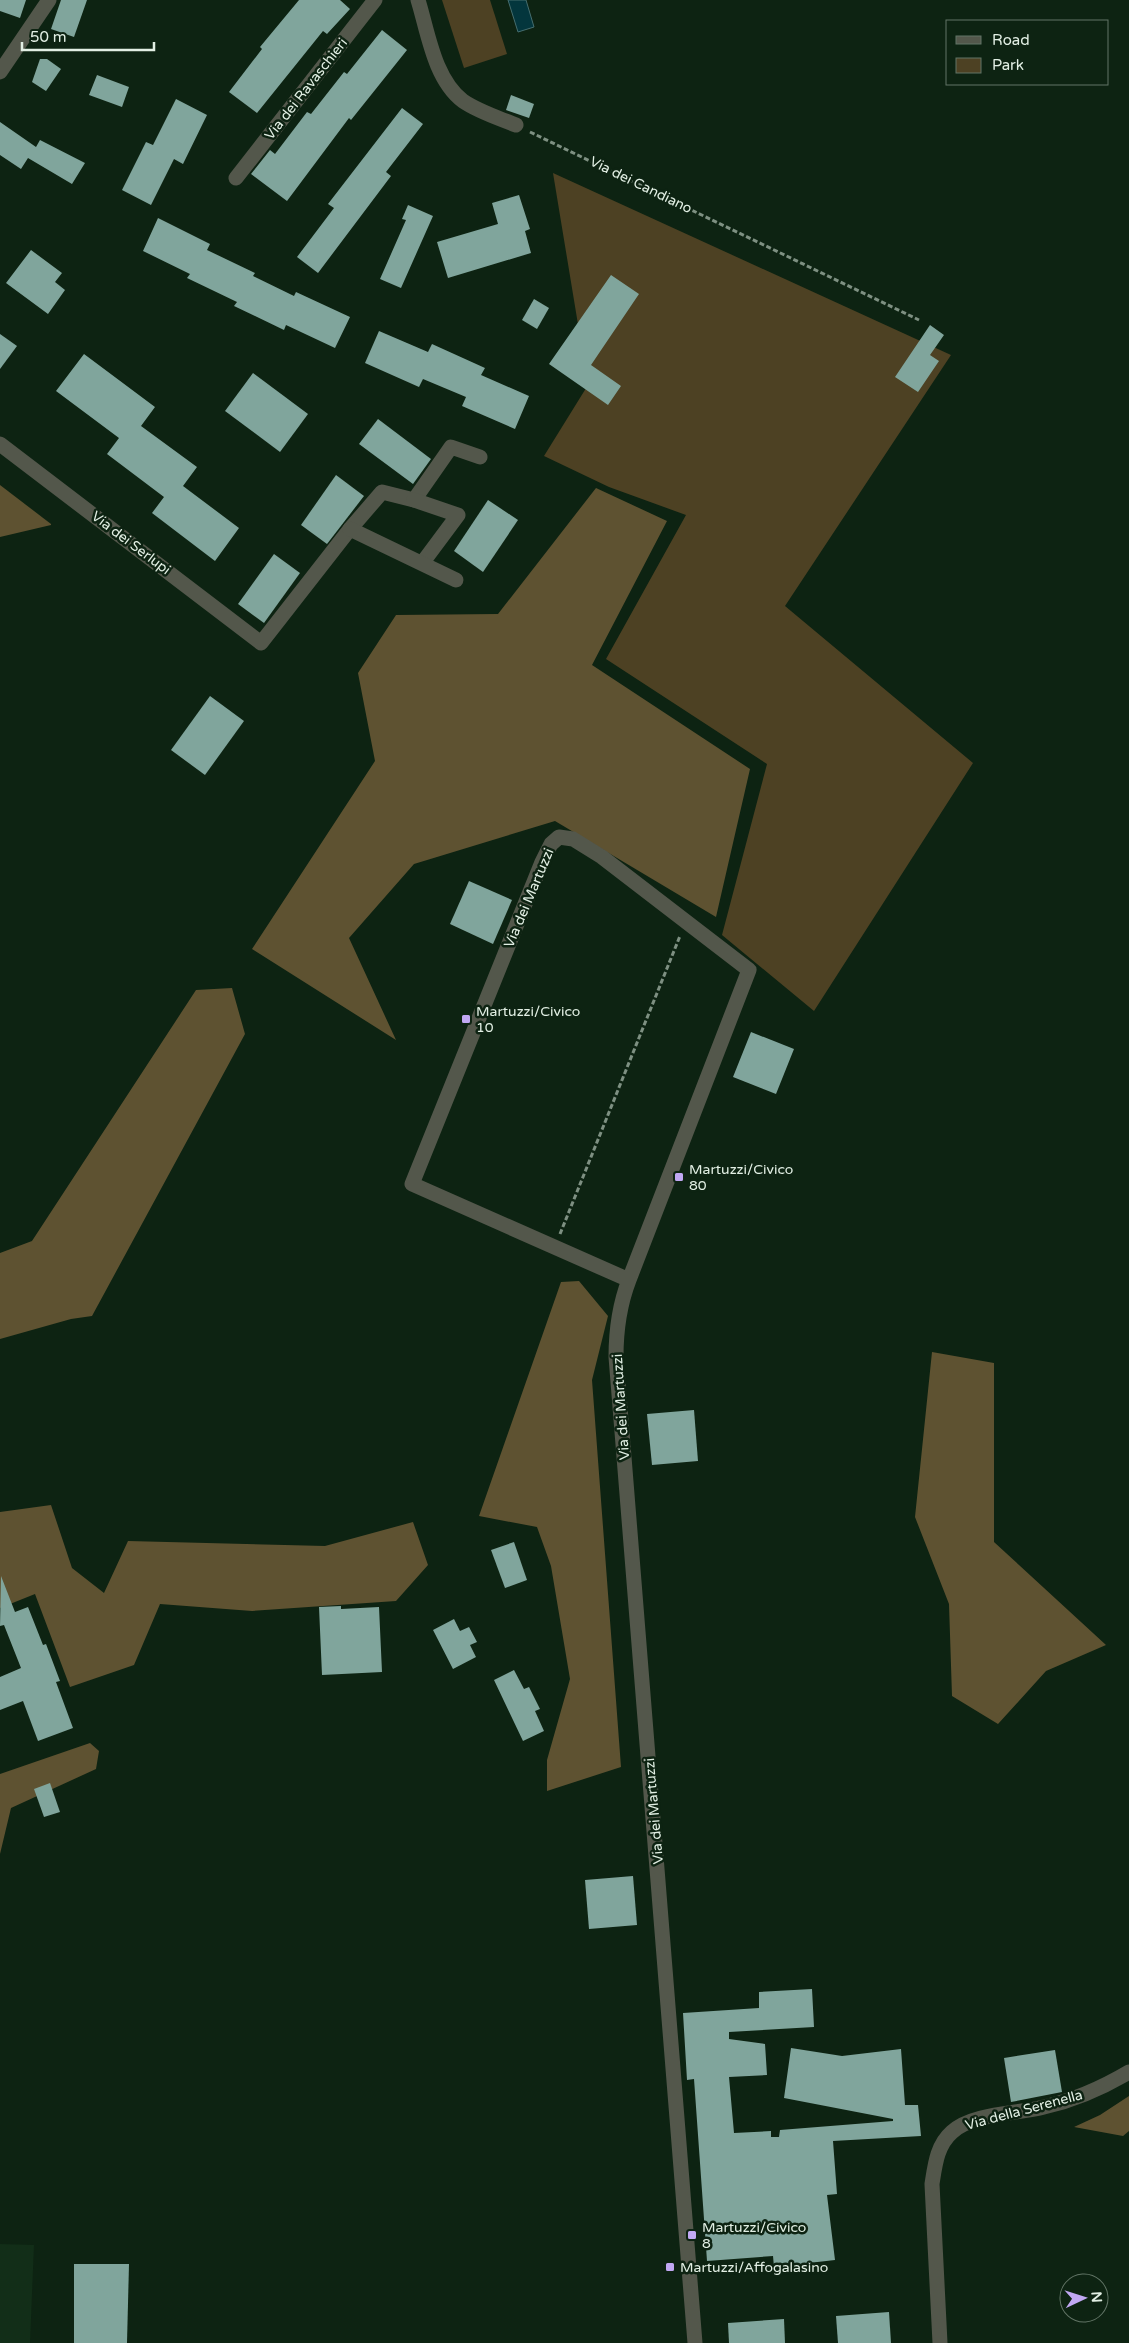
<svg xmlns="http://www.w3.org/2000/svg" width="1129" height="2343" viewBox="0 0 1129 2343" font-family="'Varela Round',sans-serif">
<rect width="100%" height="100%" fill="#0d2312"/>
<path fill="#122e18" d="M 0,2244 L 34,2245 L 30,2343 L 0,2343 Z"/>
<g fill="#4d4123">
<path d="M 442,0 L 490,0 L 507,54 L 464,68 Z"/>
<path d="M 553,173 L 951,355 L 785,606 L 973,763 L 814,1011 L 722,935 L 767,764 L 606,659 L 686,515 L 609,487 L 544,456 L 588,385 Z"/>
</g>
<g fill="#5e5231">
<path d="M 0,485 L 51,524 L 51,525 L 0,537 Z"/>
<path d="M 596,488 L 667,521 L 592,665 L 750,769 L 716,917 L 555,821 L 414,864 L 349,938 L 396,1040 L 252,949 L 375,761 L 358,673 L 396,615 L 498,614 Z"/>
<path d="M 232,988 L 245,1034 L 92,1316 L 71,1319 L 0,1339 L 0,1253 L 32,1241 L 196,990 Z"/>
<path d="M 579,1281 L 608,1316 L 592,1380 L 621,1767 L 547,1791 L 547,1760 L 570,1679 L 551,1566 L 537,1527 L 479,1516 L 561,1282 Z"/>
<path d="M 932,1352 L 994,1363 L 994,1542 L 1106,1645 L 1046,1671 L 998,1724 L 952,1696 L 949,1604 L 915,1517 Z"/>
<path d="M 51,1505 L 72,1568 L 104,1593 L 128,1541 L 325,1546 L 413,1522 L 428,1565 L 396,1601 L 252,1611 L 160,1604 L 134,1665 L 70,1687 L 35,1594 L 0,1608 L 0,1512 Z"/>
<path d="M 90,1743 L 99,1751 L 96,1769 L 11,1808 L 0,1854 L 0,1774 Z"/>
<path d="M 1129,2096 L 1129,2131 L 1123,2136 L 1074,2127 L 1100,2115 Z"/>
</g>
<path fill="#03363d" stroke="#466e6f" d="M 508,0 L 526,0 L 534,27 L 518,32 Z"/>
<g fill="#80a59c">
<path d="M 0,0 L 26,0 L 20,18 L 0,11 Z"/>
<path d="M 61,0 L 87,0 L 74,37 L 51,29 Z"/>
<path d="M 299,0 L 340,0 L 350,9 L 327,34 L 323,31 L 257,113 L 229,92 L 262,49 L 260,47 Z"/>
<path d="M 382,30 L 407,50 L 351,120 L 349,118 L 287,201 L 251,174 L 270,150 L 275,154 L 307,112 L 311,114 L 344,72 L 347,74 Z"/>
<path d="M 40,59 L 47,59 L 61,69 L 46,91 L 32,82 Z"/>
<path d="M 97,75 L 129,87 L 122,107 L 89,95 Z"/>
<path d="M 511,95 L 534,104 L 529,118 L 506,110 Z"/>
<path d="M 176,99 L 207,115 L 183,164 L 174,159 L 151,205 L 122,190 L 146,142 L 153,145 Z"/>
<path d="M 402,108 L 423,124 L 386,172 L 391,176 L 318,273 L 297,257 L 334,208 L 328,204 Z"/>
<path d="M 0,122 L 36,147 L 40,140 L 85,163 L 72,184 L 28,158 L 21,169 L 0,155 Z"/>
<path d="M 519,195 L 530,229 L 525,231 L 531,253 L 448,278 L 437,242 L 498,224 L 492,203 Z"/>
<path d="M 408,205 L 433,216 L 401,288 L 380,279 L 406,220 L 402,219 Z"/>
<path d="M 158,218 L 210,244 L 207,250 L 255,273 L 253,276 L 294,296 L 296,292 L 350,317 L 335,348 L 286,325 L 284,330 L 234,306 L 237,302 L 187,278 L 190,274 L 143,251 Z"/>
<path d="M 31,250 L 62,273 L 55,282 L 65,290 L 48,314 L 6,283 Z"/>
<path d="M 611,275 L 639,294 L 591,365 L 621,386 L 608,405 L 549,364 Z"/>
<path d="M 534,299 L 549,308 L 537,329 L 522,320 Z"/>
<path d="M 930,325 L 944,335 L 930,355 L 939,361 L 918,392 L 895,377 Z"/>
<path d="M 379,331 L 428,352 L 432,344 L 485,368 L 481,375 L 529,396 L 515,429 L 462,406 L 466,397 L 423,379 L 419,387 L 365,363 Z"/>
<path d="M 0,334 L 17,346 L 0,369 Z"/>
<path d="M 84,354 L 155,407 L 141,426 L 197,467 L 183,486 L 239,528 L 215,561 L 152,513 L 164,497 L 107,454 L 119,438 L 56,391 Z"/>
<path d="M 253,373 L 308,414 L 280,452 L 225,411 Z"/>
<path d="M 378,419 L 431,459 L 413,484 L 359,444 Z"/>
<path d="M 336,475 L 364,496 L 327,544 L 301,525 Z"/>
<path d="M 488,500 L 518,520 L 483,572 L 454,551 Z"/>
<path d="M 274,554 L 300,573 L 264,623 L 238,604 Z"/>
<path d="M 210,696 L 244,721 L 205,775 L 171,750 Z"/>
<path d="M 469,881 L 512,900 L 493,944 L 450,924 Z"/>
<path d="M 751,1032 L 794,1049 L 776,1094 L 733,1077 Z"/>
<path d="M 694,1410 L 698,1461 L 652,1465 L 647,1414 Z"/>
<path d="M 514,1542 L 527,1580 L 505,1588 L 491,1550 Z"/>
<path d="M 1,1576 L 15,1612 L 28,1607 L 43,1645 L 46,1644 L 60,1681 L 56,1682 L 73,1728 L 38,1741 L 23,1701 L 0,1710 L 0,1677 L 21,1668 L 4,1625 L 0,1626 Z"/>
<path d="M 341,1606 L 341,1609 L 379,1607 L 382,1672 L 322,1675 L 319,1607 Z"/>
<path d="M 454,1619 L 460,1631 L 469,1627 L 477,1642 L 470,1645 L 476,1657 L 453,1669 L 433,1630 Z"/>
<path d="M 514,1670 L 524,1689 L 529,1687 L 540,1709 L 535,1711 L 544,1731 L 523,1741 L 494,1680 Z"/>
<path d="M 50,1783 L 60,1812 L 44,1817 L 34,1789 Z"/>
<path d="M 633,1876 L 637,1925 L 589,1929 L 585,1880 Z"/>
<path d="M 812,1989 L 814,2027 L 729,2032 L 729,2039 L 765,2044 L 767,2075 L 729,2077 L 734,2133 L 771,2131 L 771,2137 L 779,2137 L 780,2130 L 893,2121 L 893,2119 L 784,2098 L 791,2048 L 842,2056 L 901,2049 L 905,2105 L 918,2105 L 921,2136 L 833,2141 L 837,2194 L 827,2195 L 835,2260 L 774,2267 L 773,2256 L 707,2261 L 694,2079 L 687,2080 L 683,2013 L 759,2008 L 759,1992 Z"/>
<path d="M 1055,2050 L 1062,2092 L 1011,2102 L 1004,2058 Z"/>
<path d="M 74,2264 L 129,2264 L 127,2343 L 74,2343 Z"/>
<path d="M 889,2312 L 891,2343 L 838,2343 L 836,2316 Z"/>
<path d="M 784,2319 L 785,2343 L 729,2343 L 728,2323 Z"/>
</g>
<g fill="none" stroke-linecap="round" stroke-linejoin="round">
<g stroke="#7e9082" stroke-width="3" stroke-dasharray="5 2.5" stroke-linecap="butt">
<path d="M 530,132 L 919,320"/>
<path d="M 560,1234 L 680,936"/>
</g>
<g stroke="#53574b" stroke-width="15">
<path d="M 418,0 C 428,32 434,79 463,101 C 479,112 499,118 516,125"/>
<path d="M 0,72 L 49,0"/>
<path d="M 236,178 L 375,0"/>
<path d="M 0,444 L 261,643 L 350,529 L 382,492 L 414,500 L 451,447 L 480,457"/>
<path d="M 414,500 L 458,515 L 423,562"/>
<path d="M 350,529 L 456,580"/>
<path d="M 629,1280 L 412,1184 L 542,862 L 551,844 L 559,837 L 573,839 L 602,857 L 749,970 L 629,1280 C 619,1306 616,1330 616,1357 L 695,2343"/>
<path d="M 940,2343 L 932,2184 C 935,2165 937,2145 952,2132 C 973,2113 1017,2114 1044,2107 C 1075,2100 1102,2088 1129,2072"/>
</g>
</g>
<g fill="#c1a8f3" stroke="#0d2312" stroke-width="2">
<rect x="461" y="1014" width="10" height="10" rx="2.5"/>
<rect x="674" y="1172" width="10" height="10" rx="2.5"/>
<rect x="687" y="2230" width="10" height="10" rx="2.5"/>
<rect x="665" y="2262" width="10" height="10" rx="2.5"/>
</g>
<g text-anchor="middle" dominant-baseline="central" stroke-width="5" stroke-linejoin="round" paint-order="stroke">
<g font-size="14" fill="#e2efe4" stroke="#0d2312">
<text transform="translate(306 89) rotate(-52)">Via dei Ravaschieri</text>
<text transform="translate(641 185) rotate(26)">Via dei Candiano</text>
<text transform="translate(131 543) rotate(37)">Via dei Serlupi</text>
<text transform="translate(529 898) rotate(-67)">Via dei Martuzzi</text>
<text transform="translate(621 1407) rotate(-94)">Via dei Martuzzi</text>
<text transform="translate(654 1811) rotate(-95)">Via dei Martuzzi</text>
<text transform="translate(1024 2110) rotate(-15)">Via della Serenella</text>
</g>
<g font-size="14" fill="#e2efe4" stroke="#0d2312" text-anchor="start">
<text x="476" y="1011">Martuzzi/Civico<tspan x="476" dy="16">10</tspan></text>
<text x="689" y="1169">Martuzzi/Civico<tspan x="689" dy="16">80</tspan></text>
<text x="702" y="2227">Martuzzi/Civico<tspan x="702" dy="16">8</tspan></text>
<text x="680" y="2267">Martuzzi/Affogalasino</text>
</g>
</g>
<rect x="946" y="20" width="162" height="65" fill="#0d2312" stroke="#627566"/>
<rect x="956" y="36" width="25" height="8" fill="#53574b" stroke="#627566"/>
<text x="992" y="45" font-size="15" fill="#e2efe4">Road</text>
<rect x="956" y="58" width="25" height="15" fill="#4d4123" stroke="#627566"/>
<text x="992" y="70" font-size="15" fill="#e2efe4">Park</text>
<g transform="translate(1084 2298) rotate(86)"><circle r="24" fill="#0d2312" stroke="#627566"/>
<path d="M0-4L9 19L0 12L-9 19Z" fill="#c1a8f3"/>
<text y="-8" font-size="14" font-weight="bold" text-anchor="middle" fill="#e2efe4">N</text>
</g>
<path d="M22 42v8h132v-8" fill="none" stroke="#e2efe4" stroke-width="2.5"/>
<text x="30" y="42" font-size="15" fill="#e2efe4" stroke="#0d2312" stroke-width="4" paint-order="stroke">50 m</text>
</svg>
